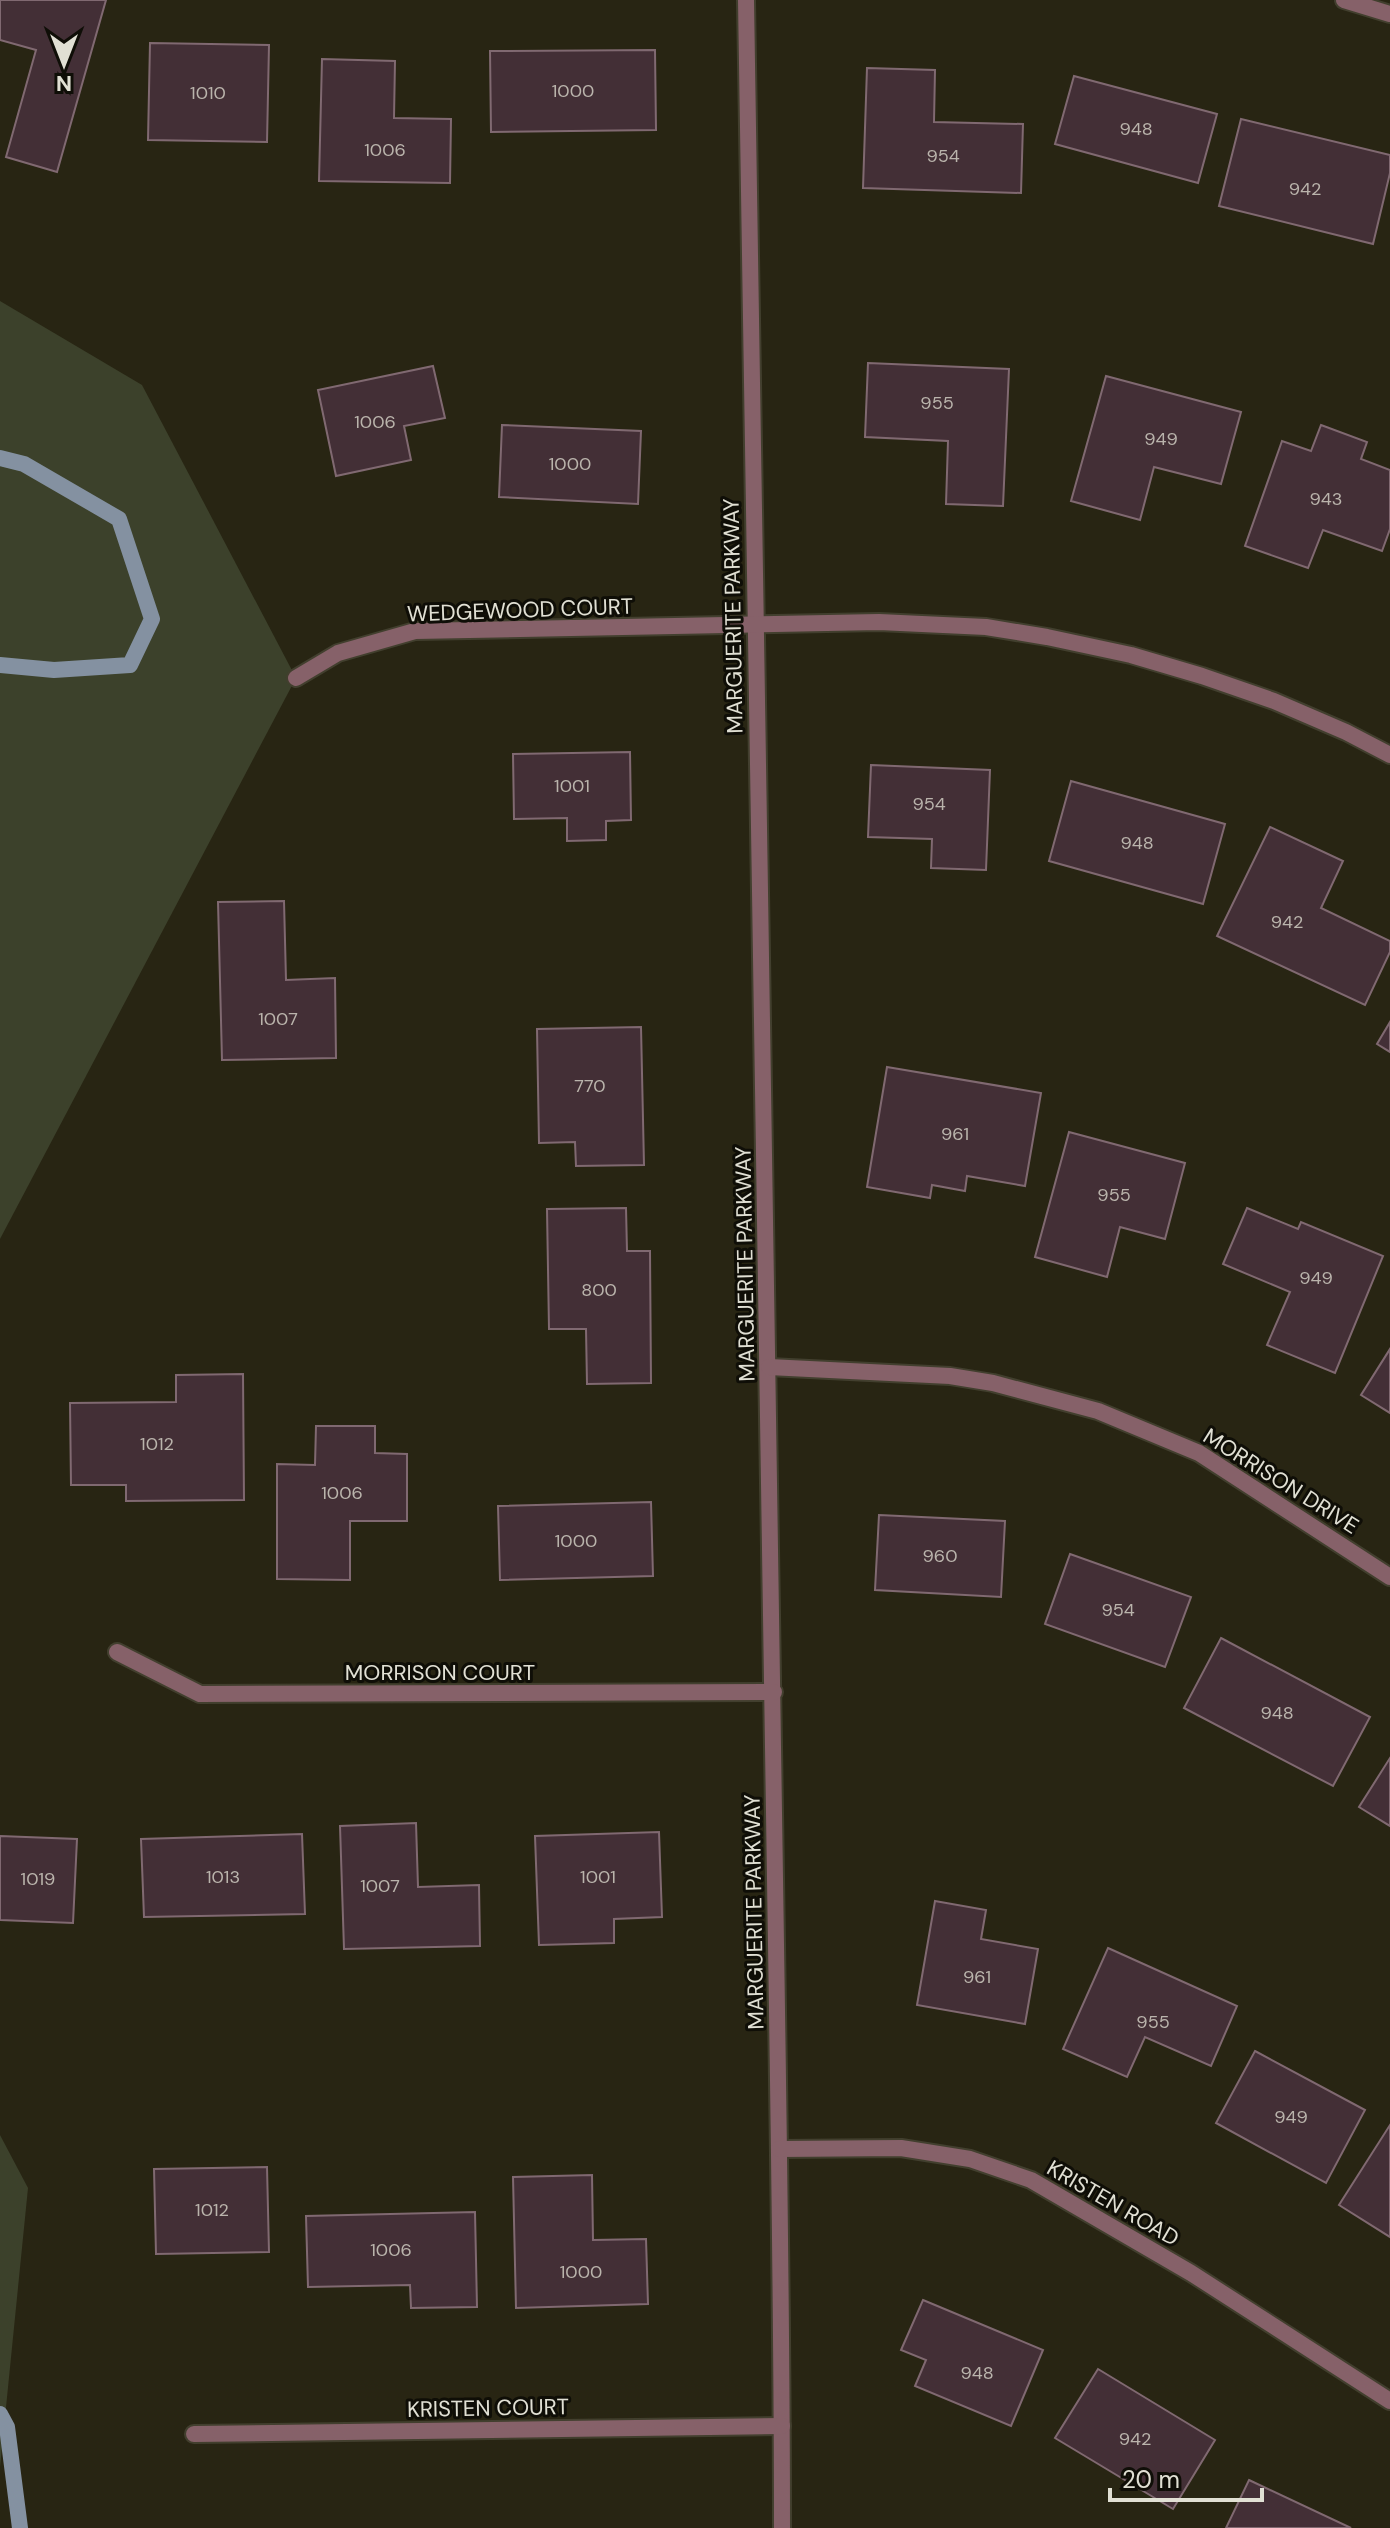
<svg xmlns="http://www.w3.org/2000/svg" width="1390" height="2528" viewBox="0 0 1390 2528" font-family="'DM Sans',sans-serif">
<rect width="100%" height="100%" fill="#282513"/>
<g fill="#3c412b">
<path d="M 0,301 L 142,385 L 296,678 L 0,1239 Z"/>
<path d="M 0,2135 L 28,2188 L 0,2467 Z"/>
</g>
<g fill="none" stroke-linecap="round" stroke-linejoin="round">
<g stroke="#8491a1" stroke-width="16">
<path d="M 0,458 L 24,464 L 119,519 L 152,619 L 130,665 L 54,670 L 0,665"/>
<path d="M 0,2414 L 7,2427 L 20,2528"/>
</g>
</g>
<g fill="#432f36" stroke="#806971" stroke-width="2">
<path d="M 0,0 L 106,0 L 57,172 L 6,157 L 36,50 L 0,40 Z"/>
<path d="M 150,43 L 269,45 L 267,142 L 148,140 Z"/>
<path d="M 655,50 L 656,130 L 491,132 L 490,51 Z"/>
<path d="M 322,59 L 395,61 L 394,118 L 451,119 L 450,183 L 319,181 Z"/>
<path d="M 867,68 L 935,70 L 934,122 L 1023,124 L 1021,193 L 863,188 Z"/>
<path d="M 1074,76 L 1217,114 L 1198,183 L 1055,144 Z"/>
<path d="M 1241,119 L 1390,155 L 1390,173 L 1373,244 L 1219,206 Z"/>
<path d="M 868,363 L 1009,369 L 1003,506 L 946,504 L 948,441 L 865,437 Z"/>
<path d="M 433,366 L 445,418 L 404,426 L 411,460 L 336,476 L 318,390 Z"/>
<path d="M 1106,376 L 1241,412 L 1221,484 L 1154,467 L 1140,520 L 1071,501 Z"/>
<path d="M 502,425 L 641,431 L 638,504 L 499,497 Z"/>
<path d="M 1321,425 L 1367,442 L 1361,459 L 1390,470 L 1390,529 L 1382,551 L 1323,530 L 1308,568 L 1245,546 L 1282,441 L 1311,451 Z"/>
<path d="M 630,752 L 631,820 L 606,821 L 606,840 L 567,841 L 567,818 L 514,819 L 513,754 Z"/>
<path d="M 871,765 L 990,770 L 986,870 L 931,868 L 932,839 L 868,837 Z"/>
<path d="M 1071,781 L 1225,824 L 1203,904 L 1049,861 Z"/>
<path d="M 1270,827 L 1343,861 L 1321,908 L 1390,941 L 1390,952 L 1365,1005 L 1217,936 Z"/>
<path d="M 284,901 L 286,980 L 335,978 L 336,1058 L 222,1060 L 218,902 Z"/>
<path d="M 1390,1022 L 1390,1052 L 1377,1044 Z"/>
<path d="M 641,1027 L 644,1165 L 576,1166 L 575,1142 L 539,1143 L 537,1029 Z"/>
<path d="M 887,1067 L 1041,1093 L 1025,1186 L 967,1176 L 965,1191 L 932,1185 L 930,1198 L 867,1187 Z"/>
<path d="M 1069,1132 L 1185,1163 L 1165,1239 L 1120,1227 L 1107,1277 L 1035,1257 Z"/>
<path d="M 626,1208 L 627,1251 L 650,1251 L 651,1383 L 587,1384 L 586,1329 L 549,1329 L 547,1209 Z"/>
<path d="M 1247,1208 L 1298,1229 L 1301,1222 L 1383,1256 L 1335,1373 L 1267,1345 L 1290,1292 L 1223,1264 Z"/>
<path d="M 1390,1349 L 1390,1413 L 1361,1395 Z"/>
<path d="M 243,1374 L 244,1500 L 126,1501 L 126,1485 L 71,1485 L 70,1403 L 176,1402 L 176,1375 Z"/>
<path d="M 316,1426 L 375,1426 L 375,1453 L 407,1454 L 407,1521 L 350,1521 L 350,1580 L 277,1579 L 277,1464 L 315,1465 Z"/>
<path d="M 651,1502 L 653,1576 L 500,1580 L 498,1506 Z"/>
<path d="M 879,1515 L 1005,1521 L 1001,1597 L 875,1590 Z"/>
<path d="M 1070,1554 L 1191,1597 L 1165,1667 L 1045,1624 Z"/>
<path d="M 1221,1638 L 1370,1717 L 1333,1786 L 1184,1708 Z"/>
<path d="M 1390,1758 L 1390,1826 L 1359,1807 Z"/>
<path d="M 416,1823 L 418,1887 L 479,1885 L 480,1946 L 344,1949 L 340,1826 Z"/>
<path d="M 659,1832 L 662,1917 L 614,1919 L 614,1943 L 539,1945 L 535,1836 Z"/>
<path d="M 302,1834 L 305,1914 L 144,1917 L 141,1839 Z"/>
<path d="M 0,1836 L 77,1839 L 73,1923 L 0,1920 Z"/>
<path d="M 935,1901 L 986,1910 L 981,1939 L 1038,1949 L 1025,2024 L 917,2005 Z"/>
<path d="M 1108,1948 L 1237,2006 L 1211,2066 L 1145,2037 L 1127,2077 L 1063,2049 Z"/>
<path d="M 1255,2051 L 1365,2110 L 1326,2183 L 1216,2123 Z"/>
<path d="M 1390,2125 L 1390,2237 L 1339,2205 Z"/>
<path d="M 267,2167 L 269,2252 L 156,2254 L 154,2169 Z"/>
<path d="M 592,2175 L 593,2240 L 646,2239 L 648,2304 L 516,2308 L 513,2177 Z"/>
<path d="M 475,2212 L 477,2307 L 411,2308 L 410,2285 L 308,2287 L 306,2216 Z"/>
<path d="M 923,2300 L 1043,2350 L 1011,2426 L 915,2386 L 926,2360 L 901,2350 Z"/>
<path d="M 1098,2369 L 1215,2440 L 1173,2509 L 1055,2438 Z"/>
<path d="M 1249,2480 L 1351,2528 L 1226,2528 Z"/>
</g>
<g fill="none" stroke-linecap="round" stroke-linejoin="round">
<g stroke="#423f2e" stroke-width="20">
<g id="street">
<path d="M 746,0 C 754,648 769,1296 776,1944 C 779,2138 782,2333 782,2528"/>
<path d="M 1344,0 L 1390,14"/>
<path d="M 296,678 L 338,653 L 415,631 L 879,622 L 986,627 L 1047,637 L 1131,655 L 1202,676 L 1274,701 L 1346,732 L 1390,755"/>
<path d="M 769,1367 L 950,1376 L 993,1383 L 1098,1411 L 1199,1453 L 1390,1577"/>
<path d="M 117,1652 L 200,1694 L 774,1692"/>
<path d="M 779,2149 L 901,2148 L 970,2159 L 1031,2180 L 1191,2273 L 1390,2401"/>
<path d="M 194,2434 L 782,2426"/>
</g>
</g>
<use href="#street" stroke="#866169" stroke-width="16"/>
</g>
<g text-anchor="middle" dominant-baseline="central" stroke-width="6" stroke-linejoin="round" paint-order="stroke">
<g font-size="18" fill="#bab4ac">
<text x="573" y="91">1000</text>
<text x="208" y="93">1010</text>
<text x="1136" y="129">948</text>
<text x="385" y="150">1006</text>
<text x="943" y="156">954</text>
<text x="1305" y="189">942</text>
<text x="937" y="403">955</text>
<text x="375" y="422">1006</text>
<text x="1161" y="439">949</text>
<text x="570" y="464">1000</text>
<text x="1326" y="499">943</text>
<text x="572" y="786">1001</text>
<text x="929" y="804">954</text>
<text x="1137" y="843">948</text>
<text x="1287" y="922">942</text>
<text x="278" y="1019">1007</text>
<text x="590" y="1086">770</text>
<text x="955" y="1134">961</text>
<text x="1114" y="1195">955</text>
<text x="1316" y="1278">949</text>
<text x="599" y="1290">800</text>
<text x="157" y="1444">1012</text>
<text x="342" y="1493">1006</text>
<text x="576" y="1541">1000</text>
<text x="940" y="1556">960</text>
<text x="1118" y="1610">954</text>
<text x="1277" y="1713">948</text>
<text x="223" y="1877">1013</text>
<text x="598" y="1877">1001</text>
<text x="38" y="1879">1019</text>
<text x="380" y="1886">1007</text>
<text x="977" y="1977">961</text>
<text x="1153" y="2022">955</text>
<text x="1291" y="2117">949</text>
<text x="212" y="2210">1012</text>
<text x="391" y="2250">1006</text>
<text x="581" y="2272">1000</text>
<text x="977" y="2373">948</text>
<text x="1135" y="2439">942</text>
</g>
<g font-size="22" fill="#e1e0d4" stroke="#0f0e07">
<text transform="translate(520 610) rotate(-2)">WEDGEWOOD COURT</text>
<text transform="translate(733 616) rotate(-91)">MARGUERITE PARKWAY</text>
<text transform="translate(745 1264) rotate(-91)">MARGUERITE PARKWAY</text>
<text transform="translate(1281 1481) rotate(32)">MORRISON DRIVE</text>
<text x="440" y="1672">MORRISON COURT</text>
<text transform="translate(754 1912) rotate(-91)">MARGUERITE PARKWAY</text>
<text transform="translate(1113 2203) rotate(30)">KRISTEN ROAD</text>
<text transform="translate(488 2408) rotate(-1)">KRISTEN COURT</text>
</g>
</g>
<g transform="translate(64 64) rotate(180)" stroke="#0f0e07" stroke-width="6" paint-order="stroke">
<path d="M0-6L14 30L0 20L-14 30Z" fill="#e1e0d4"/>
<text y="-12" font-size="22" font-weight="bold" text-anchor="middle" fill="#e1e0d4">N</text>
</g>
<path d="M1110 2488v12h152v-12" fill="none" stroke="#e1e0d4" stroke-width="4"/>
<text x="1122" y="2488" font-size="24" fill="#e1e0d4" stroke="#0f0e07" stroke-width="6" paint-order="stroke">20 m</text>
</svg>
